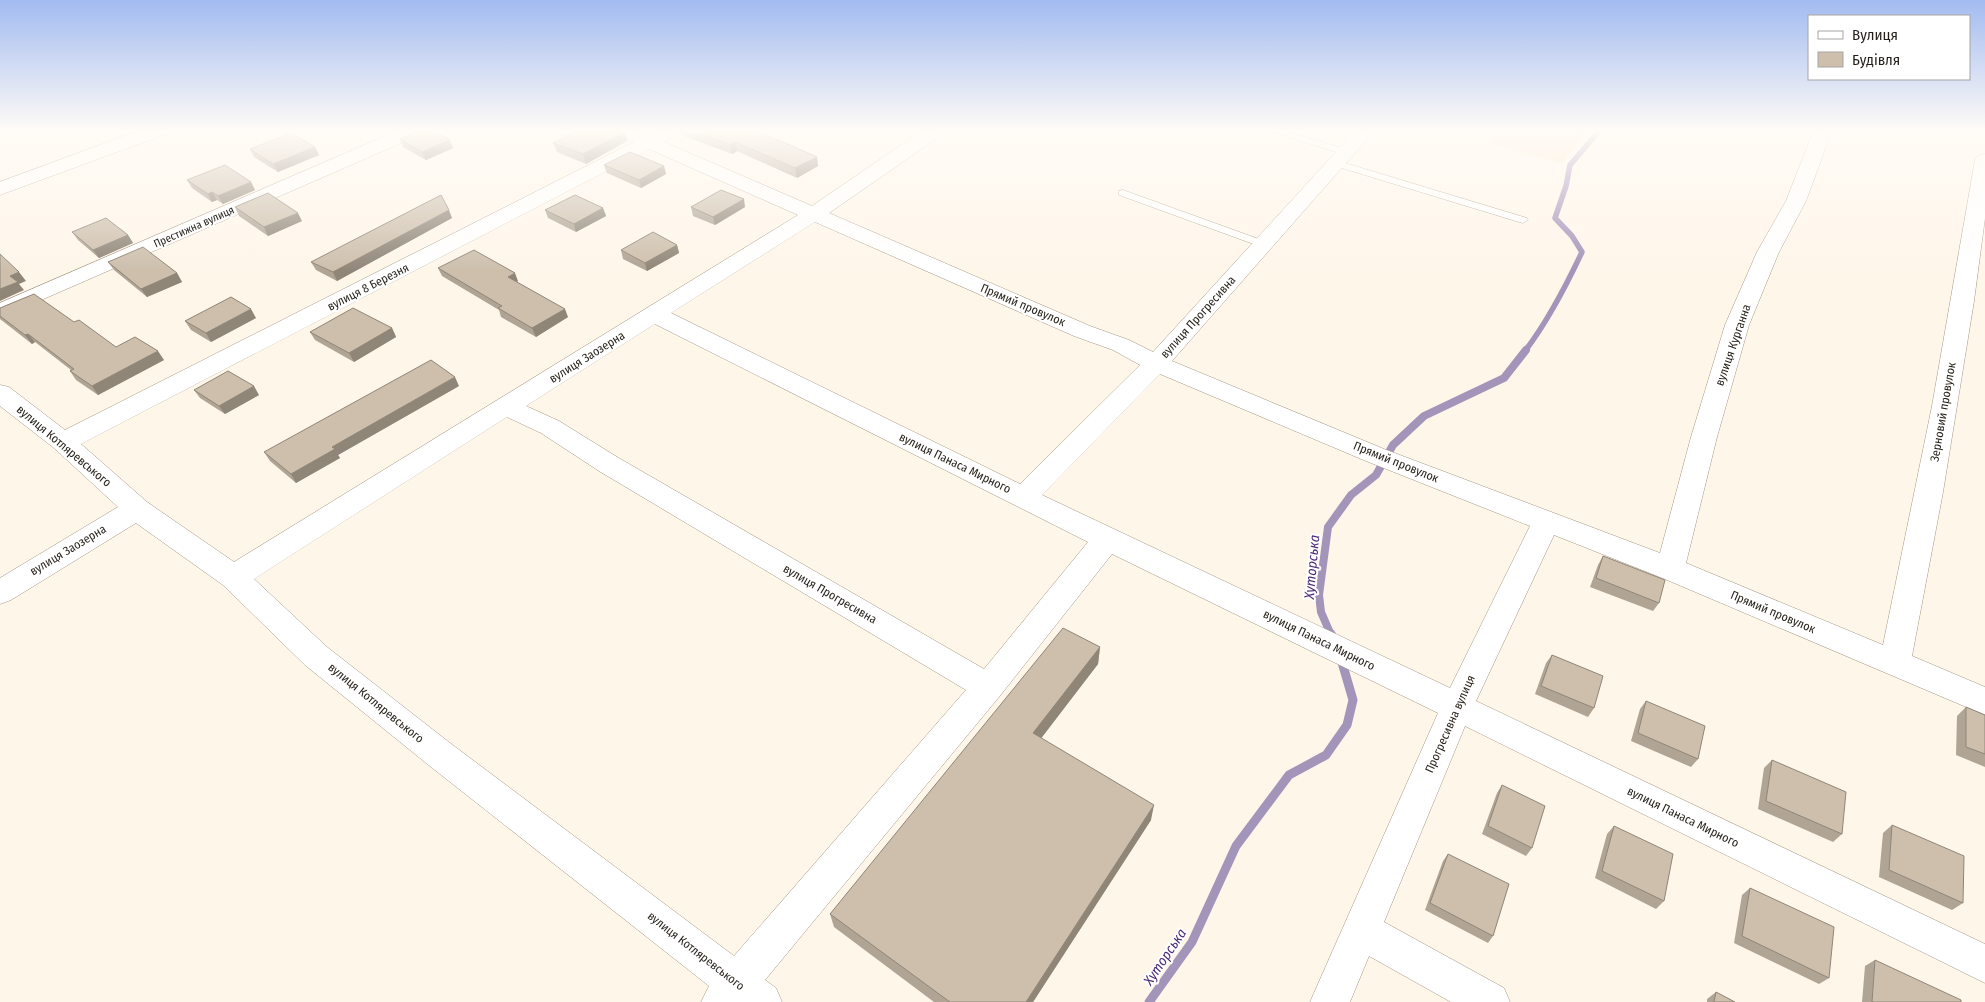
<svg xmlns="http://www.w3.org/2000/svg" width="1985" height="1002" viewBox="0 0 1985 1002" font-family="'Fira Sans Condensed',sans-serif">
<rect width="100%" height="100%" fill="#fff6ea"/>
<path fill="#fae7cd" d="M 1494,130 L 1587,130 L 1562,164 L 1489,143 Z"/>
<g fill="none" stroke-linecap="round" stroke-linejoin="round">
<path stroke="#a394b9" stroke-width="5.5" d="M 1525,351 C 1548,321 1566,286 1582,252 L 1572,236 L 1555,218 L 1566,186 L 1570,165 L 1600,130"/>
<path stroke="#a394b9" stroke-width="8" d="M 1331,635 L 1321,612 L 1319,595 L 1328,527 L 1351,495 L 1376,475 L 1393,445 L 1424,416 L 1504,378 L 1526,350"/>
<g stroke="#a394b9" stroke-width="9">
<path d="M 1331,634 L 1333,639"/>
<path d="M 1149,1002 L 1192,942 L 1236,846 L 1289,775 L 1326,755 L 1347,725 L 1353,700 L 1341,659"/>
</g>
<g stroke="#a49784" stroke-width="1">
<g id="lane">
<path d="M 1266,130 L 1281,130 L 1349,150 L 1351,152 L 1346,155 L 1343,154 Z"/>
<path d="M 1335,160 L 1527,218 L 1528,220 L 1523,223 L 1519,222 L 1332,165 L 1330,163 Z"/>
<path d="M 1123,190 L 1267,242 L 1268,244 L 1267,246 L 1259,246 L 1119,195 L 1119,191 Z"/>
</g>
</g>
<g stroke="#a49784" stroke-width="1">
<g id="street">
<path d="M 141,130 L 168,130 L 166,134 L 0,195 L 0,182 Z"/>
<path d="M 399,130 L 424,130 L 422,134 L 0,318 L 0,303 Z"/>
<path d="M 612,130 L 637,130 L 648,135 L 657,130 L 681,130 L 679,134 L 664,142 L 812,206 L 923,130 L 945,130 L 943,134 L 829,213 L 1090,326 L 1129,340 L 1153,352 L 1356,130 L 1375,130 L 1172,361 L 1384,449 L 1660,553 L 1691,437 L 1725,325 L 1757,252 L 1786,201 L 1814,130 L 1832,130 L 1806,201 L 1779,252 L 1749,325 L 1717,437 L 1686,563 L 1883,645 L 1932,406 L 1975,160 L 1978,156 L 1985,154 L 1985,218 L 1974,301 L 1943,492 L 1912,656 L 1985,687 L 1985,715 L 1660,577 L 1554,535 L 1476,701 L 1985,944 L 1985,983 L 1465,726 L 1384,922 L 1504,988 L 1510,1002 L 1451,1002 L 1369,956 L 1350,1002 L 1310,1002 L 1438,713 L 1112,554 L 999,697 L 765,980 L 776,988 L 782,1002 L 701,1002 L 709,986 L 426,763 L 305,665 L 223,585 L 136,523 L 11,600 L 0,604 L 0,578 L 118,507 L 54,448 L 0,406 L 0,385 L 9,387 L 65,430 L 634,142 L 614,134 ZM 649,149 L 798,215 L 234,562 L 147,502 L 81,444 ZM 815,222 L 1074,336 L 1113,350 L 1140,365 L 1020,484 L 671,313 ZM 655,324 L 1088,542 L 984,669 L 617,457 L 559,421 L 526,406 ZM 1160,374 L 1366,461 L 1530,526 L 1450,688 L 1042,495 ZM 507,417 L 541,433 L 599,471 L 966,690 L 734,956 L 450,743 L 327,647 L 254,579 Z"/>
</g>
</g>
<use href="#lane" fill="#fff" fill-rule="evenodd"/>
<use href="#street" fill="#fff" fill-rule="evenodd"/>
</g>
<g fill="#b0a494">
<path d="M 680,130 L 751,130 L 817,157 L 818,166 L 797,178 L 737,151 L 732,154 L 681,135 Z"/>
<path d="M 1576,130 L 1590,130 L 1588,133 Z"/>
<path d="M 625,132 L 627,141 L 586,164 L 557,152 L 553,143 Z"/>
<path d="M 400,139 L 450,140 L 453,148 L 426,160 L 403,147 Z"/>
<path d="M 315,147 L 319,155 L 278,172 L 254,157 L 250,149 Z"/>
<path d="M 604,165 L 664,166 L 666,174 L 641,188 L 607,173 Z"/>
<path d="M 187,180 L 251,182 L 255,190 L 223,204 L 217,200 L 212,202 L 192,188 Z"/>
<path d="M 235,207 L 302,221 L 268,236 L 239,216 Z"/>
<path d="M 691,207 L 745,207 L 715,225 L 693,216 Z"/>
<path d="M 603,208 L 606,216 L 576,232 L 548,218 L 545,210 Z"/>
<path d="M 452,218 L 337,281 L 316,270 L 311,262 Z"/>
<path d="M 72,232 L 128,235 L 133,243 L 99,258 L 78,240 Z"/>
<path d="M 677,245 L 679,253 L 647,271 L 623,259 L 621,250 Z"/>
<path d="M 108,262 L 177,273 L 182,282 L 147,297 L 114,270 Z"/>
<path d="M 438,268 L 518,281 L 517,282 L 568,317 L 536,337 L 501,317 L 499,310 L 442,276 Z"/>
<path d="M 0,308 L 74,322 L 116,347 L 164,360 L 98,395 L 76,380 L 70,371 L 71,370 L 35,342 L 32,344 L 0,319 Z"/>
<path d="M 256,318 L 211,342 L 191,330 L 185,321 Z"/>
<path d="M 392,328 L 396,337 L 354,362 L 315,340 L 310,332 Z"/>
<path d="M 459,386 L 338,455 L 340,458 L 296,483 L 270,461 L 264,452 Z"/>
<path d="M 194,390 L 259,395 L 225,414 L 200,398 Z"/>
<path d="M 1603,556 L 1659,603 L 1653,611 L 1590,587 L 1598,565 Z"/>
<path d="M 1100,647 L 1098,664 L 1041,738 L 1151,820 L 1033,1002 L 934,1002 L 834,927 L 830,914 Z"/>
<path d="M 1552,655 L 1594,708 L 1588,717 L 1535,694 L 1546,663 Z"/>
<path d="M 1646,701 L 1698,759 L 1691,767 L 1631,741 L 1640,709 Z"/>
<path d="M 1966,707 L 1985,715 L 1985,767 L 1956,755 L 1957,716 Z"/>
<path d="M 1772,760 L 1842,834 L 1833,842 L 1758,809 L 1764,768 Z"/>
<path d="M 1502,785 L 1532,848 L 1526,856 L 1482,834 L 1497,793 Z"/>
<path d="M 1892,825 L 1963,903 L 1952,910 L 1879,877 L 1883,833 Z"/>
<path d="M 1614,826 L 1664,901 L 1656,909 L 1595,878 L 1607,834 Z"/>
<path d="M 1448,854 L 1493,936 L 1488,943 L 1425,910 L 1443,861 Z"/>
<path d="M 1750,888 L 1829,978 L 1819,984 L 1734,943 L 1742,895 Z"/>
<path d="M 1875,960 L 1961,1002 L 1862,1002 L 1865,966 Z"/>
<path d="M 1716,992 L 1735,1002 L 1707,1002 L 1707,999 Z"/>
</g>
<g fill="#908678">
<path d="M 625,132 L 627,141 L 586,164 L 583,154 Z"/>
<path d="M 450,140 L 453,148 L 426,160 L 422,152 Z"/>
<path d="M 735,142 L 737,151 L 732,154 L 730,145 Z"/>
<path d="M 315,147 L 319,155 L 278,172 L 273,164 Z"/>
<path d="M 817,157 L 818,166 L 797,178 L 795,168 Z"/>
<path d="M 664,166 L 666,174 L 641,188 L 639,180 Z"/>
<path d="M 251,182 L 255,190 L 223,204 L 218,196 Z"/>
<path d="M 212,192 L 217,200 L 212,202 L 208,194 Z"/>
<path d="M 744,199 L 745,207 L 715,225 L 713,217 Z"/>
<path d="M 603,208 L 606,216 L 576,232 L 574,224 Z"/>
<path d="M 449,210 L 452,218 L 337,281 L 333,272 Z"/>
<path d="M 298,213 L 302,221 L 268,236 L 264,227 Z"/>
<path d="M 128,235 L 133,243 L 99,258 L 93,250 Z"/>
<path d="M 677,245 L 679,253 L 647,271 L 645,263 Z"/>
<path d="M 19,272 L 26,281 L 19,284 L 24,290 L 0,301 L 0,289 L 10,276 Z"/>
<path d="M 177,273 L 182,282 L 147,297 L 141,289 Z"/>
<path d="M 515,273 L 518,281 L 511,285 L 508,277 Z"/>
<path d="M 251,309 L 256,318 L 211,342 L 206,333 Z"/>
<path d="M 565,309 L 568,317 L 536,337 L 532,328 Z"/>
<path d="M 392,328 L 396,337 L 354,362 L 349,353 Z"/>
<path d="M 28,334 L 35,342 L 32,344 L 25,335 Z"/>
<path d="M 158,351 L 164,360 L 98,395 L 92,386 Z"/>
<path d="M 455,377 L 459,386 L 338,455 L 340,458 L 296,483 L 291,474 L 332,447 Z"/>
<path d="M 254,386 L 259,395 L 225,414 L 219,406 Z"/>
<path d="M 1100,647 L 1098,664 L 1033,749 L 1033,733 Z"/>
<path d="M 1154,805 L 1151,820 L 1033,1002 L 1026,1002 Z"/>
</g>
<g fill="#cdbfac" stroke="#908678">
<path d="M 421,130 L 431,130 L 450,140 L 422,152 L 400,139 Z"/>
<path d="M 579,130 L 621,130 L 625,132 L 583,154 L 553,143 Z"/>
<path d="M 692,130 L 751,130 L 783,142 L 817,157 L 795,168 L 735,142 L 730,145 Z"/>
<path d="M 291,133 L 315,147 L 273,164 L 250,149 Z"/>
<path d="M 630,152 L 664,166 L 639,180 L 604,165 Z"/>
<path d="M 225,165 L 251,182 L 218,196 L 212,192 L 208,194 L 187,180 Z"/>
<path d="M 721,190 L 744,199 L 713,217 L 691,207 Z"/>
<path d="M 268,193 L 298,213 L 264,227 L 235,207 Z"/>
<path d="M 441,195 L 449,210 L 333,272 L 311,262 Z"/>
<path d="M 575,195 L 603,208 L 574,224 L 545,210 Z"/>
<path d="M 106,218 L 128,235 L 93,250 L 72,232 Z"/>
<path d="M 653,232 L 677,245 L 645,263 L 621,250 Z"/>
<path d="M 143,247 L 177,273 L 141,289 L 108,262 Z"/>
<path d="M 474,250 L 515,273 L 508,277 L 565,309 L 532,328 L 498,308 L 502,306 L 438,268 Z"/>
<path d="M 0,254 L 19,272 L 10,276 L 18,282 L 0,289 Z"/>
<path d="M 34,294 L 74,322 L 79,320 L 116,347 L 135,337 L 158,351 L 92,386 L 70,371 L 74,369 L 28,334 L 25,335 L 0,316 L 0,308 Z"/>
<path d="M 231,297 L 251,309 L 206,333 L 185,321 Z"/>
<path d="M 353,308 L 392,328 L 349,353 L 310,332 Z"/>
<path d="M 431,360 L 455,377 L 332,447 L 335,449 L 291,474 L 264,452 Z"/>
<path d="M 228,371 L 254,386 L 219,406 L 194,390 Z"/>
<path d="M 1603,556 L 1665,580 L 1659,603 L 1596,578 Z"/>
<path d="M 1063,628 L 1100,647 L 1033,733 L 1154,805 L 1026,1002 L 950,1002 L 830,914 Z"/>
<path d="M 1552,655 L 1603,676 L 1594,708 L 1541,686 Z"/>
<path d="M 1646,701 L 1705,726 L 1698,759 L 1638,733 Z"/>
<path d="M 1966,707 L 1985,715 L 1985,754 L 1966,747 Z"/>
<path d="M 1772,760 L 1846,792 L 1842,834 L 1766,801 Z"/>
<path d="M 1502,785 L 1545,806 L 1532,848 L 1488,826 Z"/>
<path d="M 1892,825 L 1964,856 L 1963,903 L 1889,870 Z"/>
<path d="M 1614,826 L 1673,854 L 1664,901 L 1602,871 Z"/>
<path d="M 1448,854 L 1509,884 L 1493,936 L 1430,903 Z"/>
<path d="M 1750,888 L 1834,927 L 1829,978 L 1742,936 Z"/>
<path d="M 1875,960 L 1961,1000 L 1961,1002 L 1872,1002 Z"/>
<path d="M 1716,992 L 1735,1002 L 1714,1002 Z"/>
</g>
<linearGradient id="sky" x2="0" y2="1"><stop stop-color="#a2bbf1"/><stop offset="0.48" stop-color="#fffbf6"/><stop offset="1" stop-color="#fffbf6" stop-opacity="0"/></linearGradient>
<rect width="1985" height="271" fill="url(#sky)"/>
<g text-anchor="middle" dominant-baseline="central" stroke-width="4" stroke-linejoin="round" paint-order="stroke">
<g font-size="11" fill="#241f18" stroke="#fff">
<text transform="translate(194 227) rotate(-24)">Престижна вулиця</text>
</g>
<g font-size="12" fill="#241f18" stroke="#fff">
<text transform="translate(368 287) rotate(-27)">вулиця 8 Березня</text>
<text transform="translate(1023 305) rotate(23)">Прямий провулок</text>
<text transform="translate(1198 317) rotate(-48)">вулиця Прогресивна</text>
<text transform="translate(1733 345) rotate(-71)">вулиця Курганна</text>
<text transform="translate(587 357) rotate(-32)">вулиця Заозерна</text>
<text transform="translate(1943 412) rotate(-80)">Зерновий провулок</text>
<text transform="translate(64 446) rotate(40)">вулиця Котляревського</text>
<text transform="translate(1396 462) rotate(22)">Прямий провулок</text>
<text transform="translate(955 463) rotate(26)">вулиця Панаса Мирного</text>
<text transform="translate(68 550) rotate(-31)">вулиця Заозерна</text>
<text transform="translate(830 594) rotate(30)">вулиця Прогресивна</text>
<text transform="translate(1773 612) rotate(23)">Прямий провулок</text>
<text transform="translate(1319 640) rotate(26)">вулиця Панаса Мирного</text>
<text transform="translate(376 703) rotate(39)">вулиця Котляревського</text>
<text transform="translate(1450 724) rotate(-66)">Прогресивна вулиця</text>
<text transform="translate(1683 817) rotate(26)">вулиця Панаса Мирного</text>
<text transform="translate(696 951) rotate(38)">вулиця Котляревського</text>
</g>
<g font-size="14" font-style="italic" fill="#4b2977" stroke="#fff">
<text transform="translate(1312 567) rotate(-85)">Хуторська</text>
<text transform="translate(1165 957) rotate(-56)">Хуторська</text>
</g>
</g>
<rect x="1808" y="15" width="162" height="65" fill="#ffffff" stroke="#a7a5a3"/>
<rect x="1818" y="31" width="25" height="8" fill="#ffffff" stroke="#a7a5a3"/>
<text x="1852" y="40" font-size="15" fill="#241f18">Вулиця</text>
<rect x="1818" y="52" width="25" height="15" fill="#cdbfac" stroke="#a7a5a3"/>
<text x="1852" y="65" font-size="15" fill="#241f18">Будівля</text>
</svg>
